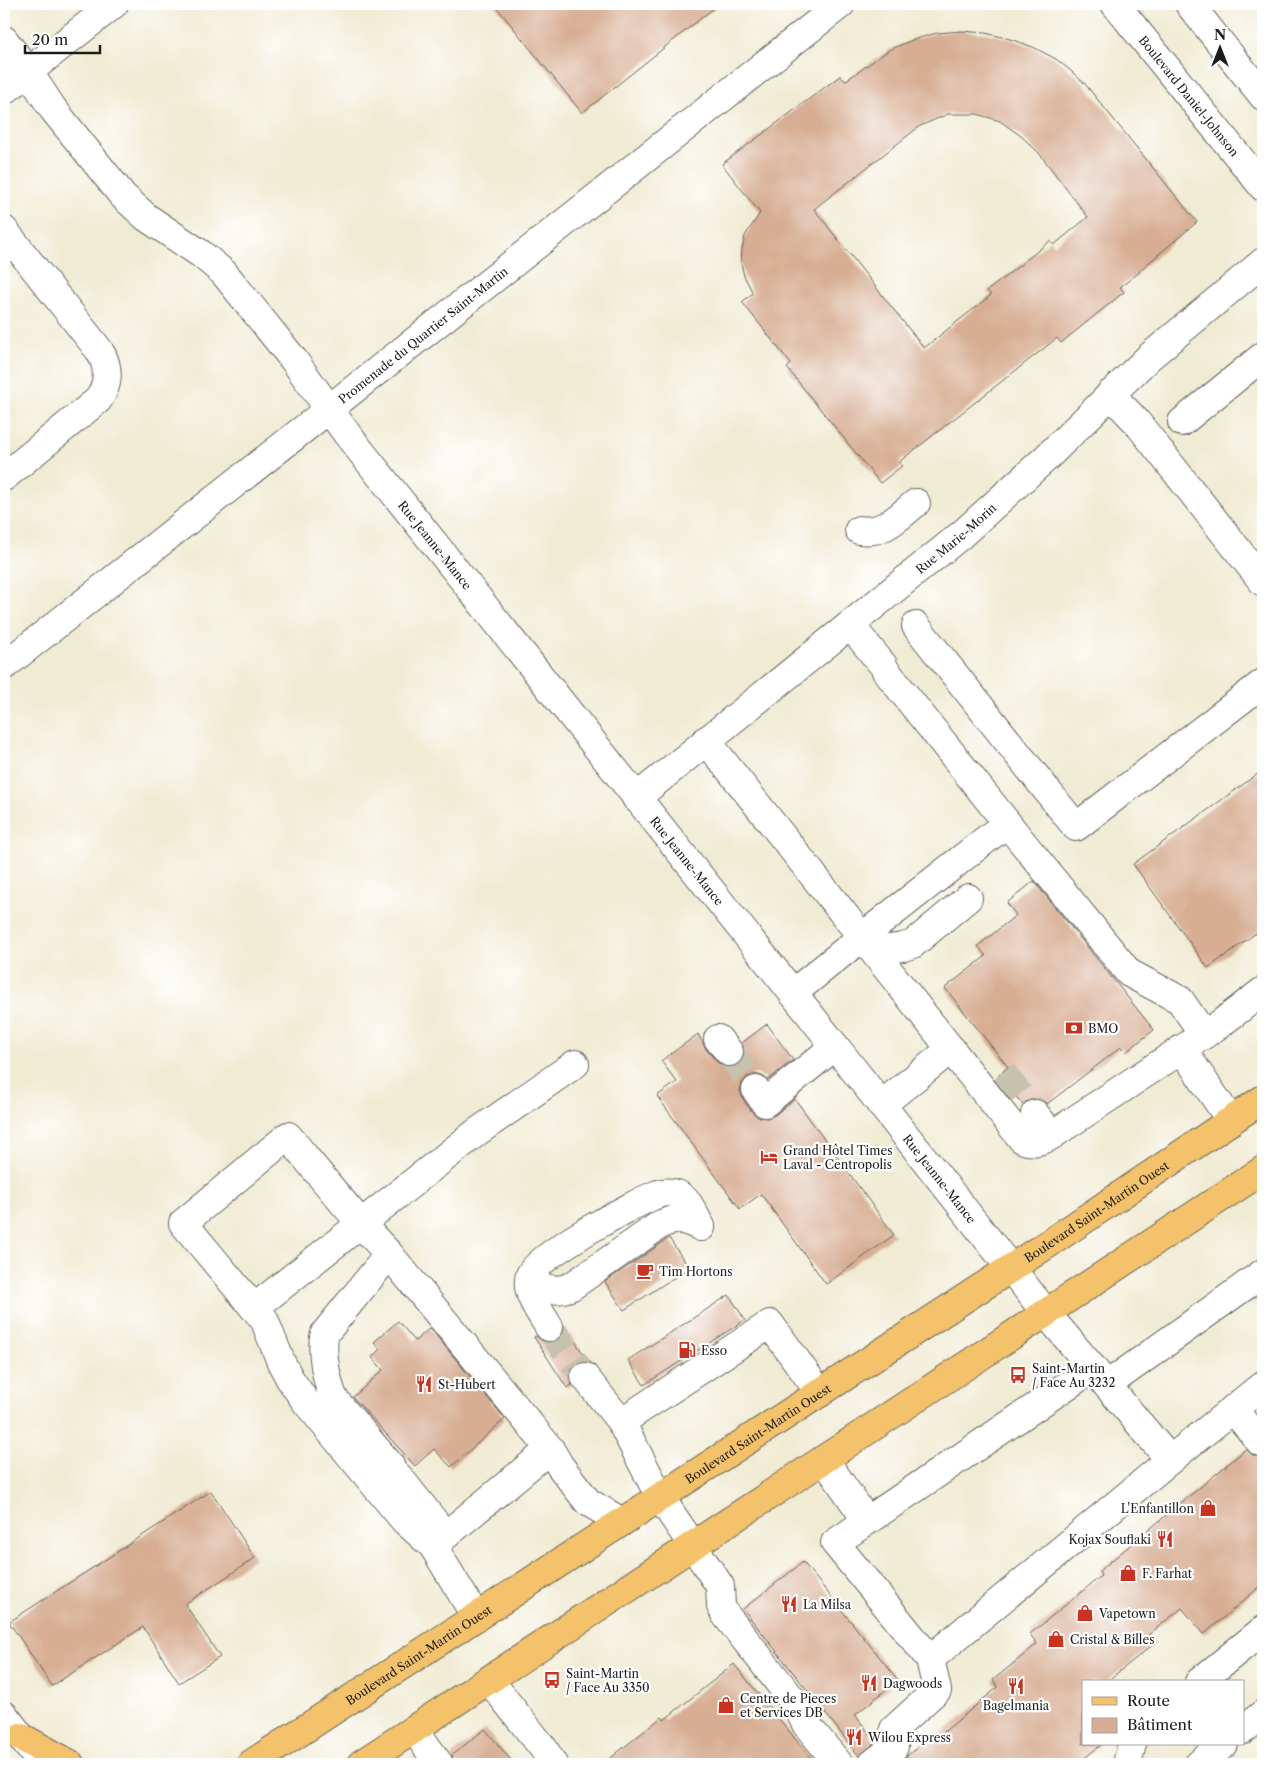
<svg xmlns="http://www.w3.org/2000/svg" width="1267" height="1768" viewBox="0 0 1267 1768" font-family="'Libre Caslon Text',serif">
<rect width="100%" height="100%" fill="#fff"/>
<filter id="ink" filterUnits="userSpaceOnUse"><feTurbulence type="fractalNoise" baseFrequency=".02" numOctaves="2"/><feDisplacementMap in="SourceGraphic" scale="10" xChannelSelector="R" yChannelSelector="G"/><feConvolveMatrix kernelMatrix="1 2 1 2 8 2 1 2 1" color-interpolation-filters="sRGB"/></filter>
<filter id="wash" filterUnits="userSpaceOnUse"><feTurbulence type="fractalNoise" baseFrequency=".0096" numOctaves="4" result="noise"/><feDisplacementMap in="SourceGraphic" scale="20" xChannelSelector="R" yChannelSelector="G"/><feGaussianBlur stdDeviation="1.12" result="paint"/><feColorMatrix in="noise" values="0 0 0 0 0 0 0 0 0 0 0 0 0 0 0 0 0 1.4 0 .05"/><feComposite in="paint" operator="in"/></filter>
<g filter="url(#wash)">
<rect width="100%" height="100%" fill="#f0ebd3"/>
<g id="blocks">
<g fill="#d7ad93" fill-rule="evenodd">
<path d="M 494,4 L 719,4 L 582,113 Z"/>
<path d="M 962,31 L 985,33 L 1010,39 L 1033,47 L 1056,59 L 1071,71 L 1085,84 L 1197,222 L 1139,271 L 1140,272 L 1120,287 L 1124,292 L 1061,343 L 1057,338 L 899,462 L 902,466 L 880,483 L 787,368 L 791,364 L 742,302 L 753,293 L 744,276 L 741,263 L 742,249 L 745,236 L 760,213 L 722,164 L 840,76 L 845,81 L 889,50 L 912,40 L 937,33 ZM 948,114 L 977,114 L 1000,121 L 1021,136 L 1039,153 L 1088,217 L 1054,245 L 1050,241 L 1010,273 L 987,291 L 991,295 L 924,348 L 814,209 L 920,126 Z"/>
<path d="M 1263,770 L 1263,928 L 1208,968 L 1133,864 Z"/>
<path d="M 1034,881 L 1154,1030 L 1126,1052 L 1121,1047 L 1047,1104 L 1041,1100 L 1033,1099 L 1026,1102 L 1023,1105 L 999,1075 L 1008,1067 L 945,988 L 986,956 L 978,946 L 1016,915 L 1007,903 Z"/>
<path d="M 767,1024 L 793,1060 L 768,1080 L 762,1076 L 755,1074 L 747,1077 L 742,1083 L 740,1091 L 743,1099 L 752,1112 L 758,1117 L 767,1118 L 775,1115 L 795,1099 L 894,1235 L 826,1284 L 761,1194 L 740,1209 L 657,1096 L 677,1082 L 661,1061 L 698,1034 L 706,1049 L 717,1062 L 723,1066 L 731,1067 L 739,1064 L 743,1058 L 744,1050 L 742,1043 Z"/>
<path d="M 669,1238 L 689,1268 L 624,1310 L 605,1282 Z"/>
<path d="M 729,1295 L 745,1320 L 644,1385 L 628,1360 Z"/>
<path d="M 398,1321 L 415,1341 L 430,1328 L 505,1419 L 451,1467 L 434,1449 L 415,1466 L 353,1397 L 383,1370 L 372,1357 L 380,1349 L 374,1342 Z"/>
<path d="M 564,1325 L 589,1362 L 582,1362 L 575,1365 L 570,1372 L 570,1379 L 572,1385 L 567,1388 L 534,1337 L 536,1336 L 542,1341 L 549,1343 L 557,1341 L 563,1334 Z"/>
<path d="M 1246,1449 L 1254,1456 L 1263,1457 L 1263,1584 L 1204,1634 L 1182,1608 L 1148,1635 L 1155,1643 L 1106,1682 L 1083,1682 L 1083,1744 L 1102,1744 L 1077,1764 L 897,1764 L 936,1732 L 939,1736 L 998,1687 L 993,1680 L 1037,1644 L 1030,1634 L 1101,1576 L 1099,1571 Z"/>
<path d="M 211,1491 L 255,1558 L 185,1604 L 220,1657 L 179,1683 L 143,1627 L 52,1686 L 9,1622 Z"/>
<path d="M 803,1562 L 898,1680 L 855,1715 L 876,1742 L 859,1756 L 743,1609 Z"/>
<path d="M 734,1664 L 816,1764 L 603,1764 L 662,1717 L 664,1720 Z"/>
<path d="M 485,1729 L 514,1764 L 454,1764 L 452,1755 Z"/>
</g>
</g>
</g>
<g filter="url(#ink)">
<use href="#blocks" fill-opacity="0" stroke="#66645c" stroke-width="1"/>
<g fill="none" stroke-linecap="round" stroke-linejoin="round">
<g stroke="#c6c2ae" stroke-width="28" stroke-dasharray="28 14" stroke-linecap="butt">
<path d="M 729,1052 L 756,1090"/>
<path d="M 1002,1073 L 1035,1114"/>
<path d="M 549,1327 L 585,1377"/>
</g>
<g stroke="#66645c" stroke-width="30">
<g id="minor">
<path id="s1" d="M 1115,4 L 1263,187"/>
<path d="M 1189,4 L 1263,96"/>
<path id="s2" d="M 4,40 L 28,71 L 53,109 L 123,196 L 146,217 L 201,254 L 224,273 L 293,359 L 347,434 L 835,1046 L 1046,1313 L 1170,1460"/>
<path d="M 4,91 L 114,4"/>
<path d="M 4,230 L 99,350 C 110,367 109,385 98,400 L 4,477"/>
<path d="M 1110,394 L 1136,421 L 1263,582"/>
<path d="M 1182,422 L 1263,356"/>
<path d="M 859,530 C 884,534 897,518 916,503"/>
<path d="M 850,625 L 883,665"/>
<path d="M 916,626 L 1076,827 L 1263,683"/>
<path id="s3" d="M 4,666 L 841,4"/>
<path d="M 886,671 L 1019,838 L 1129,973 L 1180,1000 L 1204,1035"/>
<path d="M 706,740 L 1022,1139 C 1032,1144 1043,1141 1052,1135 L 1220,1024 L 1263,991"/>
<path id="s4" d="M 636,798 L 961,535 L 1047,457 L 1148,358 L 1263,262"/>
<path d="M 877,956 L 889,949 L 903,947 L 913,944 L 968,898"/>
<path d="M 793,993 L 862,937 L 1007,823"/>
<path d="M 718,1039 L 729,1052"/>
<path d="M 1182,1049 L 1231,1121"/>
<path d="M 575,1064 L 477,1132 L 254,1308 L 183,1223 L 288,1136 C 321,1176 353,1217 389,1254 L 550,1449 L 560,1466 L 588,1502 L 622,1522"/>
<path d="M 756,1090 L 765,1103 L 835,1046"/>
<path d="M 881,1105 L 951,1049"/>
<path d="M 1035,1114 L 1052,1135"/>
<path d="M 389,1254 L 325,1333 C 320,1350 327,1383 334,1399 L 390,1465"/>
<path d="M 529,1282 C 546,1288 554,1294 572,1286 L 661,1224 C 679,1217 684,1219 701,1227"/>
<path d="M 254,1308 L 264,1319 L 281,1362 L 290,1379 L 306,1402 L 404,1520 L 433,1546"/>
<path d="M 549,1327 C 541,1313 524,1293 530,1275 C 536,1256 636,1202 658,1194 C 663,1192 671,1192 677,1194 C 689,1199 695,1217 701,1227"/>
<path d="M 585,1377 L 621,1422"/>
<path d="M 1107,1385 L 1263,1273"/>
<path d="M 820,1393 L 770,1324 L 621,1422 L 660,1497 L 720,1586 L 721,1606 L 725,1614 L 795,1703 L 806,1724 L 839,1764"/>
<path d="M 1233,1409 L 1260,1442"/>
<path d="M 824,1459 L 867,1521 L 1093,1368"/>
<path d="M 399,1477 L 445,1535"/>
<path d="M 867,1521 L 835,1543 L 930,1659 L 1170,1460 L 1263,1385"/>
<path d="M 476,1617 L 433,1546 L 550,1449"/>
<path d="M 489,1680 L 544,1749 L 553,1764"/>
<path d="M 1199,1682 L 1263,1630"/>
<path d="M 4,1715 L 35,1755"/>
<path d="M 414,1729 L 439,1764"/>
<path d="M 1243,1730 L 1263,1714"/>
<path d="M 872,1764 L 894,1747 L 894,1729 L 937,1690 L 930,1659"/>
<path d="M 1127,1764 L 1132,1744"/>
<path d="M 1199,1764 L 1224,1744"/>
</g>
</g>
<g stroke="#66645c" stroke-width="30">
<g id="major">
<path d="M 21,1737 L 70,1764"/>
<path id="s5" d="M 251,1764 L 1051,1242 L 1263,1099"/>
<path d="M 361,1764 L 1263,1170"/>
</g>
</g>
<use href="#minor" stroke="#fff" stroke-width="28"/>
<use href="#major" stroke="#f3c26a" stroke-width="28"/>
</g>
</g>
<defs>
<g id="bank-bare" transform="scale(1.35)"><path d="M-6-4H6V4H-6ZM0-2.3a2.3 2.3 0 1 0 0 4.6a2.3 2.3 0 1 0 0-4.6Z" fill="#c8321e" stroke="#fff" stroke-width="2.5" paint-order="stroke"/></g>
<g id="hotel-bare" transform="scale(1.35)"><path d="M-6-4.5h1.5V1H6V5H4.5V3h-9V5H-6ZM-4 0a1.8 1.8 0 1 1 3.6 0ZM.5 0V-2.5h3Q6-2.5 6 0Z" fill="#c8321e" stroke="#fff" stroke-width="2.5" paint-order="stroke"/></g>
<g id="cafe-bare" transform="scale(1.35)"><path d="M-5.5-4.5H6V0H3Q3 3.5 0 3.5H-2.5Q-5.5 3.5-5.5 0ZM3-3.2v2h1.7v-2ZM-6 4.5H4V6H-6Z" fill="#c8321e" stroke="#fff" stroke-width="2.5" paint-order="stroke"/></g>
<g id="fuel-bare" transform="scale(1.35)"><path d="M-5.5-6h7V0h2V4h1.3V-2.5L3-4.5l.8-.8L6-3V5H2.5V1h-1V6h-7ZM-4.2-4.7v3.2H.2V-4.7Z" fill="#c8321e" stroke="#fff" stroke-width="2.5" paint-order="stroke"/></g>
<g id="bus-bare" transform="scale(1.35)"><path d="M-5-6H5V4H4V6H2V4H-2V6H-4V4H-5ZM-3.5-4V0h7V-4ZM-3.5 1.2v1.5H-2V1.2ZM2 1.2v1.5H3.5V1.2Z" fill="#c8321e" stroke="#fff" stroke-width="2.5" paint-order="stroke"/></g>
<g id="restaurant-bare" transform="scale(1.35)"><path d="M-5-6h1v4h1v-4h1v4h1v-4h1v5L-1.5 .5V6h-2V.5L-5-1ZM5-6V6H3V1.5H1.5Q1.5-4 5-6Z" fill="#c8321e" stroke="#fff" stroke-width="2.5" paint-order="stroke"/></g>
<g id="shop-bare" transform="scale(1.35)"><path d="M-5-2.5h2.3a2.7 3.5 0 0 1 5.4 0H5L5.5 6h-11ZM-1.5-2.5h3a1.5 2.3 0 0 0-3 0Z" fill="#c8321e" stroke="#fff" stroke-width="2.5" paint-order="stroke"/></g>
</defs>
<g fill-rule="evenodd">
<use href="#bank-bare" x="1074" y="1028"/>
<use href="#hotel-bare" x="769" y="1157"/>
<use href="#cafe-bare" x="645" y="1271"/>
<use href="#fuel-bare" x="687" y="1350"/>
<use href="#bus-bare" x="1018" y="1375"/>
<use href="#restaurant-bare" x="424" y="1384"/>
<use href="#shop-bare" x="1208" y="1508"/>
<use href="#restaurant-bare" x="1165" y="1539"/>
<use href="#shop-bare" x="1128" y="1573"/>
<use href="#restaurant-bare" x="789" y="1604"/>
<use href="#shop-bare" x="1085" y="1613"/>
<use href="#shop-bare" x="1056" y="1639"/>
<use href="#bus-bare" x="552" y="1680"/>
<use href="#restaurant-bare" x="869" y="1683"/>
<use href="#restaurant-bare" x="1016" y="1686"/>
<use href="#shop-bare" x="726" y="1705"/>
<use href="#restaurant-bare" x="854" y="1737"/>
</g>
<g text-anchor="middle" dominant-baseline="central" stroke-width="4.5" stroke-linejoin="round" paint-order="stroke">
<g font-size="12" fill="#1c1c1c" stroke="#fff">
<text stroke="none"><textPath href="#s1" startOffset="118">Boulevard Daniel-Johnson</textPath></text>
<text stroke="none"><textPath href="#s3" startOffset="534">Promenade du Quartier Saint-Martin</textPath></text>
<text stroke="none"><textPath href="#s4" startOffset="412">Rue Marie-Morin</textPath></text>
<text stroke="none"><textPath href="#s2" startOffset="668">Rue Jeanne-Mance</textPath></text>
<text stroke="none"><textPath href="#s2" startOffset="1072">Rue Jeanne-Mance</textPath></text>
<text stroke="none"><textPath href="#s2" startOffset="1478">Rue Jeanne-Mance</textPath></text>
<text stroke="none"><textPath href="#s5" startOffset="1010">Boulevard Saint-Martin Ouest</textPath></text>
<text stroke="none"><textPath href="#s5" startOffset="605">Boulevard Saint-Martin Ouest</textPath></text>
<text stroke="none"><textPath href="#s5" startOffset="200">Boulevard Saint-Martin Ouest</textPath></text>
</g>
<g font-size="12" fill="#1c1c1c" stroke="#fff" text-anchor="start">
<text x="1088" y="1028">BMO</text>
<text x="783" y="1150">Grand Hôtel Times<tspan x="783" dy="14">Laval - Centropolis</tspan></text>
<text x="659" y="1271">Tim Hortons</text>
<text x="701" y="1350">Esso</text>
<text x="1032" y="1368">Saint-Martin<tspan x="1032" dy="14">/ Face Au 3232</tspan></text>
<text x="438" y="1384">St-Hubert</text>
<text x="1194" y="1508" text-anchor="end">L'Enfantillon</text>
<text x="1151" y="1539" text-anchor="end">Kojax Souflaki</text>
<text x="1142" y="1573">F. Farhat</text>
<text x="803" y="1604">La Milsa</text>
<text x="1099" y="1613">Vapetown</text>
<text x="1070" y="1639">Cristal &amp; Billes</text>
<text x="566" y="1673">Saint-Martin<tspan x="566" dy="14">/ Face Au 3350</tspan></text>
<text x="883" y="1683">Dagwoods</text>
<text x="740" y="1698">Centre de Pieces<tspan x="740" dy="14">et Services DB</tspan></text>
<text x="1016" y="1705" text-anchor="middle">Bagelmania</text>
<text x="868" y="1737">Wilou Express</text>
</g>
</g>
<rect width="1267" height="1768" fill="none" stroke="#fff" stroke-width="20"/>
<rect x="1082" y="1680" width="162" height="65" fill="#ffffff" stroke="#a4a4a4"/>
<rect x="1092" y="1697" width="25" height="8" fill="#f3c26a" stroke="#a4a4a4"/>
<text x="1127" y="1706" font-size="15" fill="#1c1c1c">Route</text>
<rect x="1092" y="1718" width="25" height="15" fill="#d7ad93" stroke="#a4a4a4"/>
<text x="1127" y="1730" font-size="15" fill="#1c1c1c">Bâtiment</text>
<g transform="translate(1220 48)" stroke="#ffffff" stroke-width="4" paint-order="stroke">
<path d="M0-4L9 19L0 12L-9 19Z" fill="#1c1c1c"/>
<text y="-8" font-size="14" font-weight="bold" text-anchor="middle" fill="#1c1c1c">N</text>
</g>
<path d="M25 45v8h75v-8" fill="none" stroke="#1c1c1c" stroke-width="2.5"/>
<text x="32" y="45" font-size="15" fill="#1c1c1c" stroke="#ffffff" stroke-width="4" paint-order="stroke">20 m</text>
</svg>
